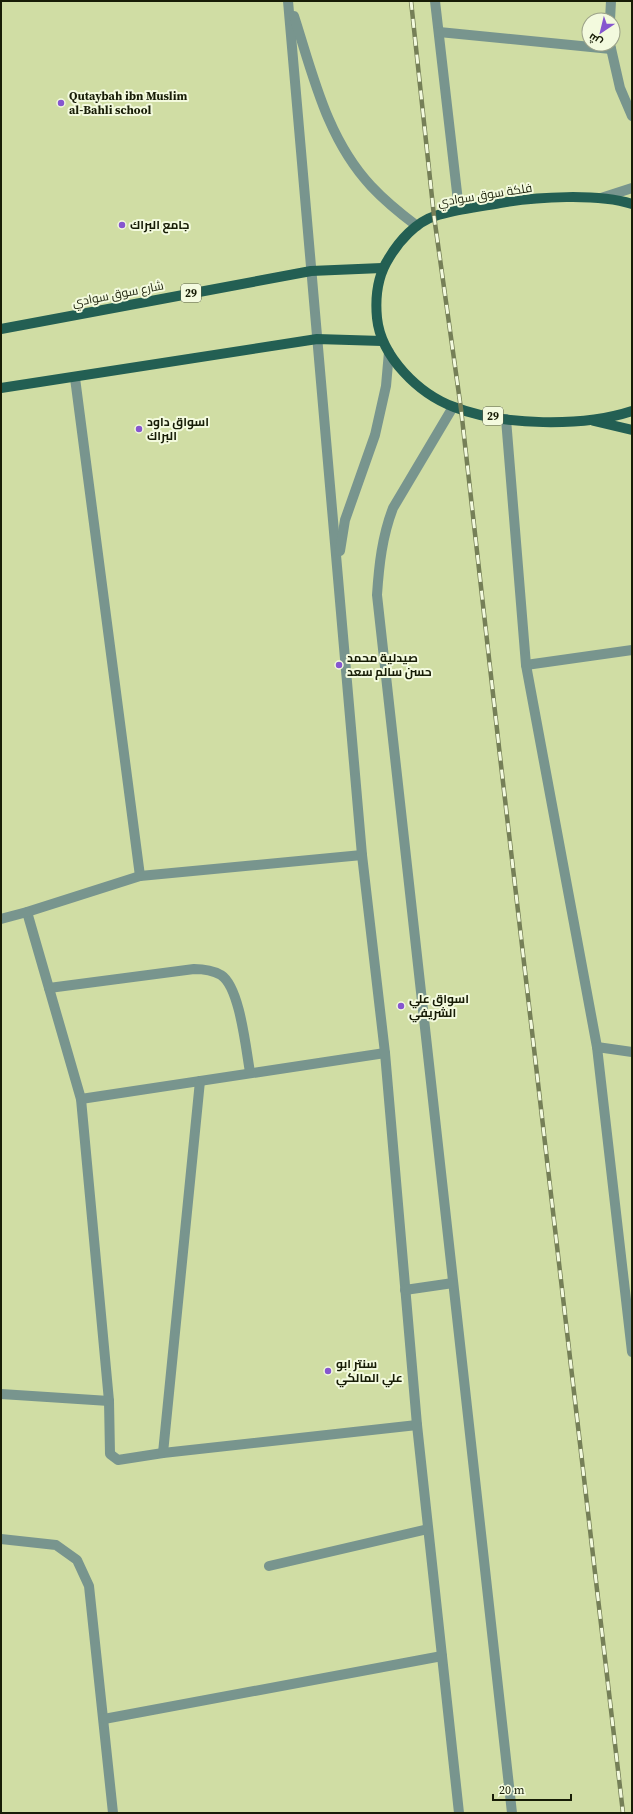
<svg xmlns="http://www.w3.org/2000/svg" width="633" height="1814" viewBox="0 0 633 1814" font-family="'Source Serif 4',Cairo,serif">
<rect width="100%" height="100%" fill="#d0dda4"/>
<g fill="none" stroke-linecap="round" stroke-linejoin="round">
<path stroke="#78958e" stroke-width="10" d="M 526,665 L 632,650"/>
<g stroke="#78958e" stroke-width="10">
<path d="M 435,1 L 459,210"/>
<path d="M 610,20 L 611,1"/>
<path d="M 439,32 L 611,49"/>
<path d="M 610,44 L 620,88 L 632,116"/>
<path d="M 75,378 L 140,876"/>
<path d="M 506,419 L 526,665 L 597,1047 L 632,1352"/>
<path d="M 27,912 L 81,1099 L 109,1401 L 110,1454 L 118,1460 L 163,1453 L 417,1425"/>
<path d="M 1,919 L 27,912 L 140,876 L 362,855"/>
<path d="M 49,988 L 194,969 C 204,969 212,970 221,975 C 240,987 246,1050 250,1072"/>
<path d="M 597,1047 L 632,1052"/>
<path d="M 81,1099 L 385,1053"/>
<path d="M 1,1394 L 109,1401"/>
<path d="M 163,1453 L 200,1081"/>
<path d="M 1,1539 L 56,1545 L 77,1560 L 89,1586 L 113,1813"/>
<path d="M 269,1566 L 428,1529"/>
<path d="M 104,1719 L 442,1656"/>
</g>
<g stroke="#78958e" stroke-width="10">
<path d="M 288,1 L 362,855 L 385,1053 L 417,1425 L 459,1813"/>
<path d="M 294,16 C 313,75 327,139 371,186 C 385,201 401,214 417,226"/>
<path d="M 601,198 L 632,188"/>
<path d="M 453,407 L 393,508 C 382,537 379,565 377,595 L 512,1813"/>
<path d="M 340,551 L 345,520 L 375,435 L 386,386 L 389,352"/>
<path d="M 405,1290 L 453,1283"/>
</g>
<g stroke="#235f53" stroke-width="10">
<path d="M 632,204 C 597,193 536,197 500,203 C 479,207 456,209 435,216 C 416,222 399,241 389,258 C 378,275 375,297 377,318 C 381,357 419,394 454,407 C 503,426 583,427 632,411"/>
<path d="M 1,329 L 311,271 L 382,268"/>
<path d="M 1,388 L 317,339 L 382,341"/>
<path d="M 594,421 L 632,430"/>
</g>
<g stroke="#757f57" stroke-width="4.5">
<path id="rail" d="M 411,1 L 434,216 L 461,409 L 501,765 L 623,1813"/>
</g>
<use href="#rail" stroke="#f3fade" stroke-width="3" stroke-dasharray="9" stroke-linecap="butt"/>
</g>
<g fill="#8656cf" stroke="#f3fade" stroke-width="1.5">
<circle cx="61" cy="103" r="4"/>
<circle cx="122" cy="225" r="4"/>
<circle cx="139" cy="429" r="4"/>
<circle cx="339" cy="665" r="4"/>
<circle cx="401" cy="1006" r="4"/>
<circle cx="328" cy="1371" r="4"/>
</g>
<g text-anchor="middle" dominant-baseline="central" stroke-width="4" stroke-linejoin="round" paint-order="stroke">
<g fill="#f3fade" stroke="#595f47" stroke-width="1">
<rect x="181" y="284" width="20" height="18" rx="3"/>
<rect x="483" y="407" width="20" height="18" rx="3"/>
</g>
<g font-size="11" font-weight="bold" fill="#171c06">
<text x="191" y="293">29</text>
<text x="493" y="416">29</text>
</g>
<g font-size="12" font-weight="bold" fill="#171c06" stroke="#f3fade" text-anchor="start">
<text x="69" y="96">Qutaybah ibn Muslim<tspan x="69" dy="14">al-Bahli school</tspan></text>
<text x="130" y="225">جامع البراك</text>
<text x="147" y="422">اسواق داود<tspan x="147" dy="14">البراك</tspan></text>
<text x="347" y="658">صيدلية محمد<tspan x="347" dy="14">حسن سالم سعد</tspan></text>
<text x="409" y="999">اسواق علي<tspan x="409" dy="14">الشريفي</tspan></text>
<text x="336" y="1364">سنتر ابو<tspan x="336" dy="14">علي المالكي</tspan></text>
</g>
<g font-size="12" fill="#171c06" stroke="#f3fade">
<text transform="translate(485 195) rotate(-9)">فلكة سوق سوادي</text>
<text transform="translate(118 294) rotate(-11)">شارع سوق سوادي</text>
</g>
</g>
<rect width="633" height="1814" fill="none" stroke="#171c06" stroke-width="4"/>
<g transform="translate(601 32) rotate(215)"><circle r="19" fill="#f3fade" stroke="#9ba188"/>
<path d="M0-3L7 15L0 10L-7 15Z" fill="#8656cf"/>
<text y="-6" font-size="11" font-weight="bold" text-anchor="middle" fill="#171c06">ش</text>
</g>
<path d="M493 1794v6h78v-6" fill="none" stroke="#171c06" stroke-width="2"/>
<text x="499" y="1794" font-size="12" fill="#171c06" stroke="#f3fade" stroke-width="3" paint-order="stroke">20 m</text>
</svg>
